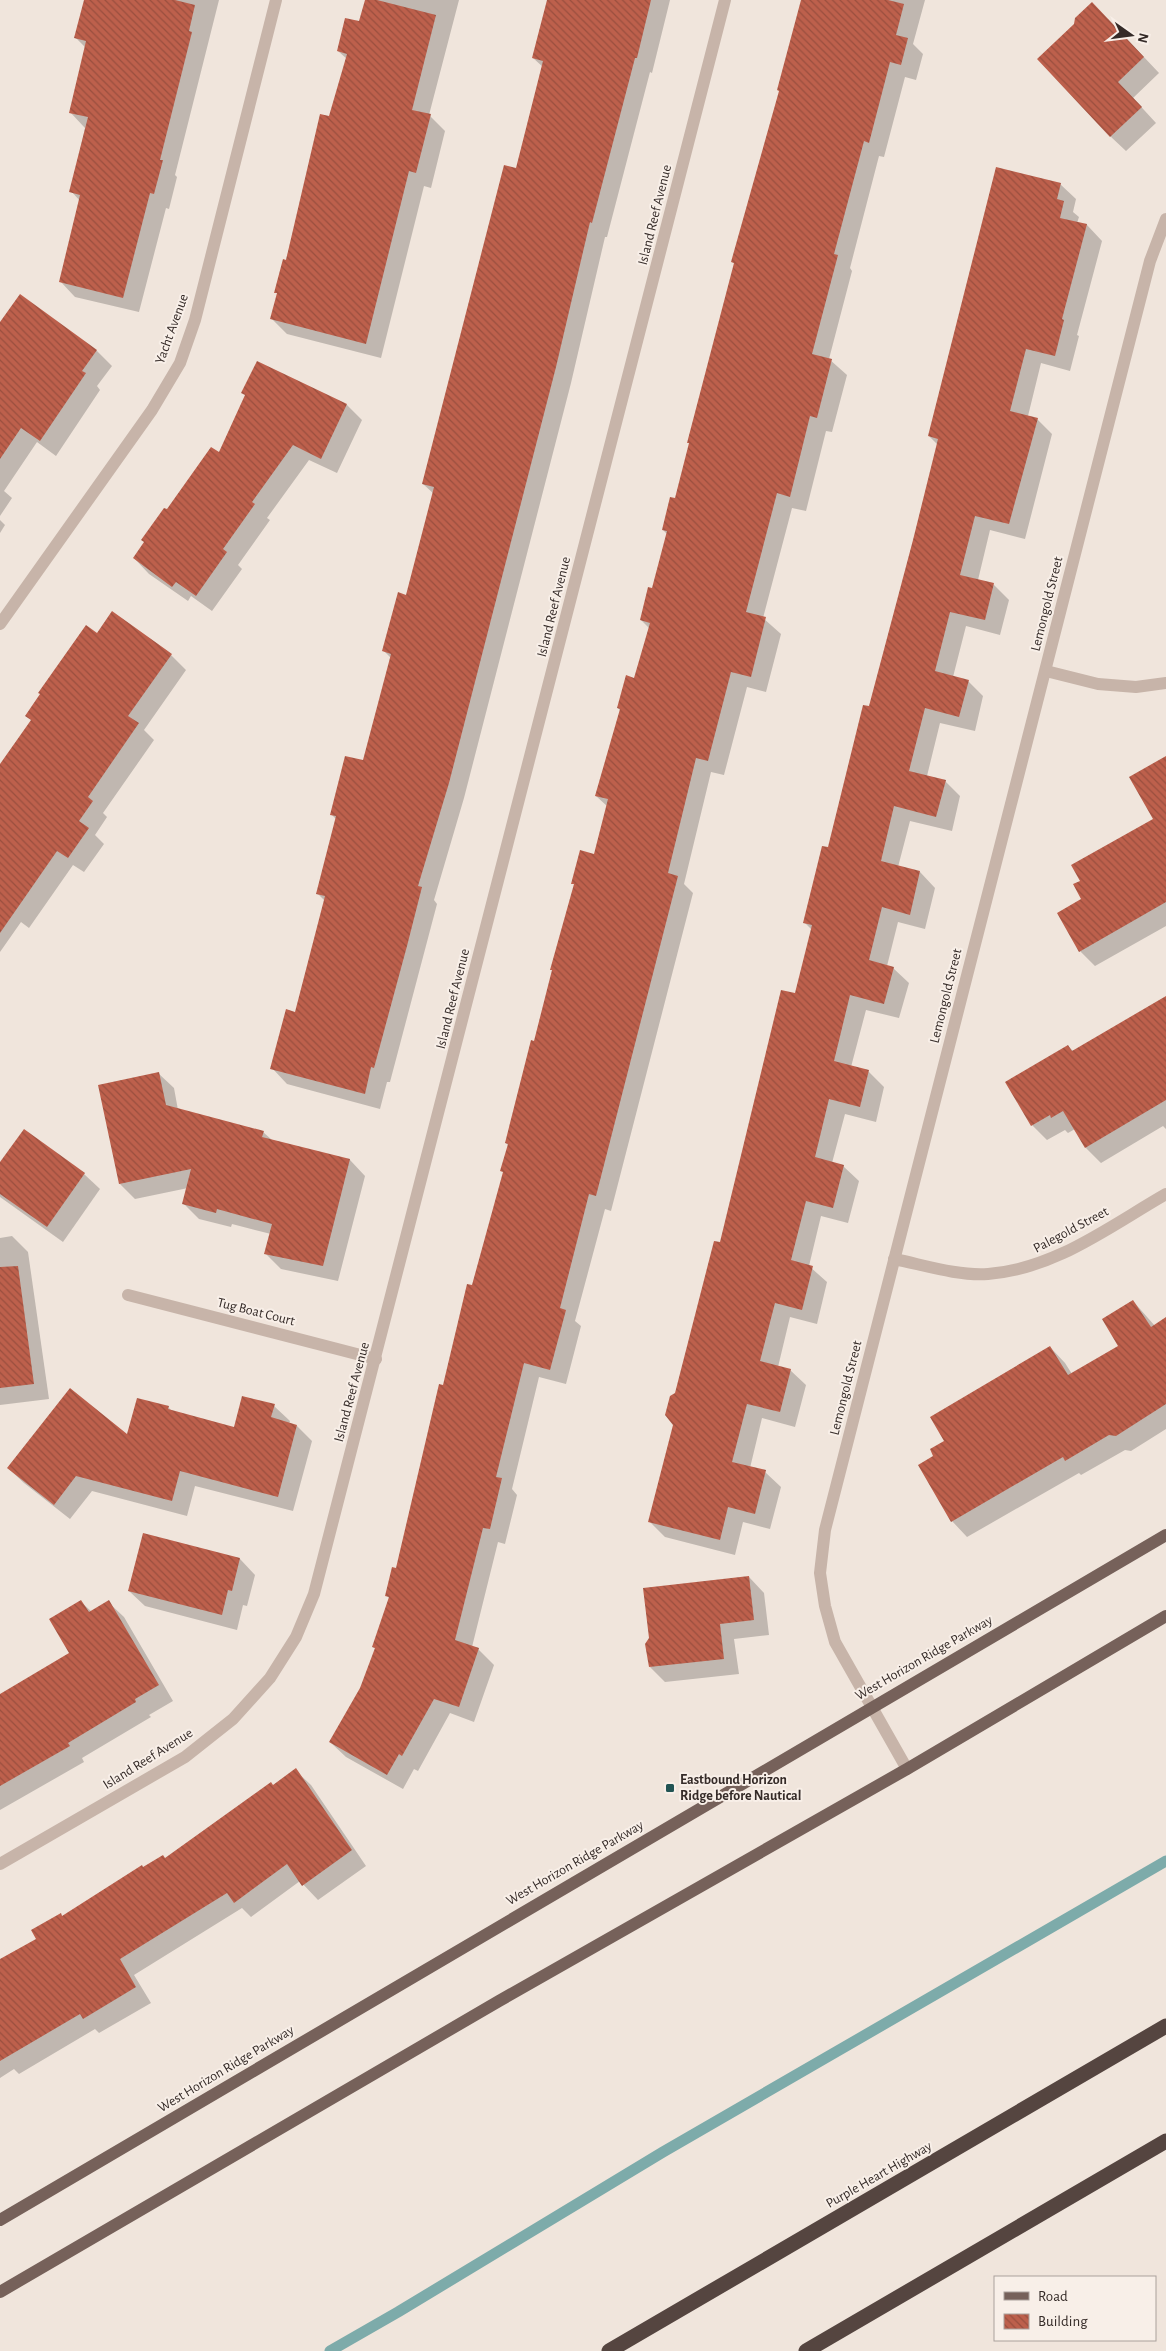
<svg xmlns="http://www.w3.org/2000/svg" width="1166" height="2351" viewBox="0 0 1166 2351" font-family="'Alegreya Sans',sans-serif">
<defs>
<pattern id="building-back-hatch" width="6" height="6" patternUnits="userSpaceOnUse" patternTransform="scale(1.25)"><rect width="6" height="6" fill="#bd604c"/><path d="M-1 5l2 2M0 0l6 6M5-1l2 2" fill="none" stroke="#9a4f3f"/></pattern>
</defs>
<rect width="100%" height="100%" fill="#f0e5dc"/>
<g fill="#0003">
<path d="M 97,0 L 219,0 L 175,175 L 177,177 L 169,209 L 166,208 L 139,312 L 75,297 L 60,281 L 80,201 L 71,191 L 85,128 L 70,112 L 86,48 L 76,38 Z"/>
<path d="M 366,0 L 459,0 L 429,115 L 445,131 L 431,188 L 424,186 L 381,358 L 287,334 L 272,319 L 278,294 L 276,292 L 347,59 L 338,51 L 360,23 Z"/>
<path d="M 548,0 L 670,0 L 652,73 L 650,72 L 607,237 L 605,237 L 571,383 L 464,798 L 434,900 L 437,904 L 390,1082 L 387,1082 L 380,1109 L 287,1084 L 272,1068 L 296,1013 L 325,901 L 317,893 L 336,819 L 331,814 L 364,762 L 391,658 L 384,651 L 407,596 L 434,494 L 423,484 L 516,170 L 543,67 L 533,58 Z"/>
<path d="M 805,0 L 925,0 L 913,44 L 923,54 L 916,80 L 905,77 L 884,157 L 879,156 L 850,268 L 852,271 L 829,359 L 847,375 L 832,432 L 826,431 L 806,511 L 792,508 L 763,618 L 781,634 L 766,692 L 747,687 L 724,775 L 711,772 L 684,884 L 693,893 L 611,1211 L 605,1209 L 575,1321 L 581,1326 L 566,1384 L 539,1377 L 512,1489 L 517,1495 L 505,1544 L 498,1542 L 472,1647 L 478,1649 L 494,1665 L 474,1722 L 450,1713 L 418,1771 L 414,1769 L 403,1789 L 346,1757 L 330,1742 L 361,1688 L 376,1649 L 373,1647 L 390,1599 L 386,1595 L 397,1569 L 444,1386 L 504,1173 L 509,1146 L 506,1143 L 535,1043 L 553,971 L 551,969 L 575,885 L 573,883 L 595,856 L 607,806 L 596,796 L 621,711 L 618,708 L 635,679 L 649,628 L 641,620 L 653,590 L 667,534 L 663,530 L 676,500 L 690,444 L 688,442 L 735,264 L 732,262 Z"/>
<path d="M 1108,19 L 1159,73 L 1133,98 L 1156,123 L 1126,151 L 1110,136 Z"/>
<path d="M 1060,184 L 1076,199 L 1073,212 L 1079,217 L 1077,223 L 1087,225 L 1102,241 L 1077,335 L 1079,336 L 1070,371 L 1041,363 L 1028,416 L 1037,419 L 1052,434 L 1025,539 L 990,530 L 978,580 L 993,584 L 1009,600 L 1000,635 L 966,626 L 953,677 L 968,681 L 983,696 L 975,731 L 940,723 L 927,776 L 945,781 L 960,796 L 952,831 L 910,821 L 898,867 L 920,872 L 935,888 L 925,929 L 898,922 L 887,966 L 893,968 L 909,983 L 899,1018 L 866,1010 L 851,1067 L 869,1072 L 884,1087 L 876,1122 L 845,1114 L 832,1163 L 843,1166 L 859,1181 L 848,1223 L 821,1216 L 809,1266 L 827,1282 L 817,1324 L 790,1317 L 778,1367 L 790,1370 L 806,1385 L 795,1427 L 762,1418 L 750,1468 L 765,1472 L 781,1487 L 770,1529 L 743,1522 L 735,1555 L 665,1537 L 650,1522 L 674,1424 L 676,1393 L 795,995 L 812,930 L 804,922 L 829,849 L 870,708 L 938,445 L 929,436 Z"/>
<path d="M 0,324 L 97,351 L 112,366 L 97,386 L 100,390 L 56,456 L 37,442 L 4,491 L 12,498 L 0,516 Z"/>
<path d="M 257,363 L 347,405 L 362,420 L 337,473 L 309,460 L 267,518 L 270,520 L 238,565 L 242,569 L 212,611 L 191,596 L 188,601 L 149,574 L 134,558 L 167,511 L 219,454 L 246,396 Z"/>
<path d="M 0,520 L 5,525 L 0,533 Z"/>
<path d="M 97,634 L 171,655 L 186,670 L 144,730 L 154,740 L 103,813 L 107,817 L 95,835 L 104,844 L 84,872 L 73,865 L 29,928 L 21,922 L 0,952 L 0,766 Z"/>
<path d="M 1166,757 L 1166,926 L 1095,966 L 1080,951 L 1083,899 L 1081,881 L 1155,819 Z"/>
<path d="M 1166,998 L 1166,1129 L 1163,1126 L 1101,1163 L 1086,1148 L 1075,1129 L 1068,1133 L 1065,1130 L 1047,1140 L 1032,1125 L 1068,1046 L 1074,1052 Z"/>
<path d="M 158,1073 L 174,1088 L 178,1110 L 263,1132 L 272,1140 L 350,1160 L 365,1176 L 338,1281 L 281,1269 L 266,1254 L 271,1234 L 232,1224 L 231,1227 L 199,1219 L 183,1203 L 188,1188 L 135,1199 L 120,1184 L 99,1086 Z"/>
<path d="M 0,1164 L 84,1174 L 100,1189 L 63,1242 L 0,1197 Z"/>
<path d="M 12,1236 L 28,1252 L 49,1399 L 0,1405 L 0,1238 Z"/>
<path d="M 1133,1301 L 1155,1326 L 1166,1318 L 1166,1429 L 1131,1451 L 1125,1450 L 1081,1475 L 1079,1473 L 967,1537 L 952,1521 L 920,1465 L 935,1456 L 946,1441 L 1050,1347 L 1065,1363 L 1072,1374 L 1120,1346 Z"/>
<path d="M 274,1406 L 290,1421 L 289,1424 L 297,1426 L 312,1441 L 293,1511 L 195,1486 L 187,1516 L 92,1491 L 70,1519 L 24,1483 L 8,1468 L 128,1437 L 168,1407 L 172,1411 L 235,1428 Z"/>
<path d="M 144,1535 L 240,1559 L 255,1575 L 247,1606 L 243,1605 L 237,1630 L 145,1606 L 129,1591 Z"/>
<path d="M 749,1577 L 764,1593 L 769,1635 L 734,1639 L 739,1674 L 665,1682 L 650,1667 Z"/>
<path d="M 81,1602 L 92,1612 L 108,1602 L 124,1617 L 173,1701 L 149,1715 L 151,1717 L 82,1758 L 84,1762 L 0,1810 L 0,1696 L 71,1654 Z"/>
<path d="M 295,1770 L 311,1785 L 366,1866 L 318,1900 L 300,1881 L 251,1917 L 242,1908 L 134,1975 L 151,2003 L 99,2033 L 95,2029 L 19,2074 L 14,2069 L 0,2078 L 0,1961 L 38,1940 L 61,1915 L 63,1917 L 143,1868 L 166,1860 Z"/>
</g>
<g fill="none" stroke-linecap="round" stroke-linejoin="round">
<path stroke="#7dabaa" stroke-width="11" d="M 330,2351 L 398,2312 L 663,2152 L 1166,1861"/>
</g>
<g fill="url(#building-back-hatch)">
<path d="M 84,0 L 175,0 L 195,5 L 189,31 L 192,32 L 160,160 L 163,160 L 154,194 L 150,193 L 123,298 L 59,282 L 80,195 L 69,192 L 88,117 L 69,113 L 86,41 L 74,38 Z"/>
<path d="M 365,0 L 377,0 L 436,15 L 412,110 L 431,114 L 416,173 L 409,171 L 366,344 L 270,319 L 277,293 L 274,293 L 283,259 L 286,260 L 320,114 L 329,116 L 347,54 L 337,51 L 345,18 L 359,21 Z"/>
<path d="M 547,0 L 651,0 L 637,58 L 635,58 L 592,223 L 590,222 L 556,367 L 449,783 L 418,886 L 422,887 L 407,946 L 374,1068 L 371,1067 L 365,1094 L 270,1069 L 286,1009 L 295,1012 L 325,896 L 316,894 L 336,816 L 330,815 L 345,756 L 363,760 L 391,654 L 382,651 L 398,592 L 406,595 L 434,487 L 422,484 L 504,165 L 516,168 L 543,61 L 532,58 Z"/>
<path d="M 801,0 L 888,0 L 904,4 L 896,35 L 908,38 L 901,65 L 890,62 L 869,143 L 864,141 L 834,254 L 838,255 L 812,354 L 832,359 L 817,418 L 810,416 L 790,497 L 777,493 L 746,612 L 766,617 L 751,677 L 731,672 L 708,761 L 696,758 L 668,873 L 678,876 L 596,1196 L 589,1194 L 560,1308 L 566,1310 L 550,1370 L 524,1363 L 496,1477 L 502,1478 L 490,1529 L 483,1528 L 455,1640 L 479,1648 L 459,1707 L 434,1699 L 402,1756 L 399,1754 L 387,1775 L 329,1742 L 360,1688 L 375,1648 L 372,1647 L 389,1597 L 385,1596 L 392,1567 L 396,1568 L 439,1384 L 443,1385 L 467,1284 L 472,1285 L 503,1172 L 500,1171 L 508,1144 L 505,1143 L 531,1040 L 534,1041 L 552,970 L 550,970 L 574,884 L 571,884 L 580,850 L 594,854 L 608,799 L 595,796 L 620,709 L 617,708 L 626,675 L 634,678 L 650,623 L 640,620 L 648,587 L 652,588 L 667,531 L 662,530 L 670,497 L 675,498 L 689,443 L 687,443 L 734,263 L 731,262 L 779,91 L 777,90 Z"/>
<path d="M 1092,2 L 1144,57 L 1118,82 L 1142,107 L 1110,137 L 1037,59 L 1074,24 L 1075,18 Z"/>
<path d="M 996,167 L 1061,183 L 1057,199 L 1064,201 L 1060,218 L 1087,224 L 1062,319 L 1064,320 L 1055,356 L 1026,349 L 1010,411 L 1038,418 L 1009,524 L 975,516 L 960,575 L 994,583 L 985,620 L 950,612 L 935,671 L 969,680 L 959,717 L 925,708 L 909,771 L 946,780 L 936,817 L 894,806 L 881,861 L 920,871 L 910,915 L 882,907 L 869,960 L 894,967 L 884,1004 L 850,995 L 834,1061 L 869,1070 L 860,1107 L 829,1099 L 815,1157 L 844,1165 L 833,1208 L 806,1201 L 791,1260 L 813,1266 L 802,1310 L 775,1303 L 760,1361 L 791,1369 L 780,1412 L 747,1404 L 732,1462 L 766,1470 L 755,1514 L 728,1507 L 720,1540 L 648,1522 L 673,1425 L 665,1415 L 670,1396 L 675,1393 L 714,1241 L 720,1242 L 781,990 L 795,993 L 812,925 L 803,923 L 822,846 L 828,847 L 863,705 L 869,706 L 913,540 L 938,439 L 928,436 Z"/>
<path d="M 20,294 L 97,350 L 82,371 L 86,373 L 40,441 L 21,428 L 0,459 L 0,322 Z"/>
<path d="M 257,361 L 347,404 L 321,459 L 293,445 L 252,502 L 255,504 L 223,549 L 227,552 L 196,596 L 176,582 L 172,587 L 133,558 L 144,542 L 141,540 L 164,508 L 167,509 L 211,447 L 219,452 L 245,395 L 241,393 Z"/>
<path d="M 112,611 L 172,654 L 128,716 L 139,723 L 88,797 L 93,801 L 79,821 L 89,828 L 68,858 L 57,851 L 0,933 L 0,764 L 31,720 L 25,716 L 40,694 L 38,693 L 86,625 L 97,633 Z"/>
<path d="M 1166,756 L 1166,902 L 1079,952 L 1057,913 L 1081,899 L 1073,884 L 1080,881 L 1071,865 L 1153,819 L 1129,777 Z"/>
<path d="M 1166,996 L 1166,1100 L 1085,1148 L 1063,1111 L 1051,1118 L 1050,1115 L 1031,1126 L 1005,1082 L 1068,1045 L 1072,1051 Z"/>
<path d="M 159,1072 L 166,1105 L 264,1131 L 262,1137 L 350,1159 L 323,1266 L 264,1254 L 272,1224 L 217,1209 L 216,1213 L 182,1204 L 191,1169 L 119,1184 L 98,1085 Z"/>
<path d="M 24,1129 L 85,1173 L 47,1227 L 0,1194 L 0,1162 Z"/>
<path d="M 18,1266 L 34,1384 L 0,1388 L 0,1267 Z"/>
<path d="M 1133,1300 L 1151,1327 L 1166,1317 L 1166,1404 L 1116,1436 L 1109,1435 L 1065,1461 L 1063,1457 L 951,1522 L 918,1465 L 933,1456 L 930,1449 L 944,1441 L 930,1417 L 1050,1346 L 1068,1375 L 1118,1346 L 1102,1319 Z"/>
<path d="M 70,1388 L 127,1434 L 137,1398 L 169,1406 L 168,1409 L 234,1427 L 242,1396 L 275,1404 L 271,1417 L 297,1425 L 278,1497 L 180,1471 L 172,1501 L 76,1476 L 54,1505 L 7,1468 Z"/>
<path d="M 143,1533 L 240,1558 L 232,1591 L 228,1590 L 222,1615 L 128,1591 Z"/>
<path d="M 749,1576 L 754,1620 L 720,1624 L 724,1659 L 649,1667 L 645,1644 L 649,1638 L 643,1588 Z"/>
<path d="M 81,1600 L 89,1612 L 109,1600 L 159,1685 L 135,1699 L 136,1702 L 68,1743 L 70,1746 L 0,1786 L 0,1694 L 69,1653 L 49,1619 Z"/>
<path d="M 296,1768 L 352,1850 L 302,1886 L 287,1864 L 234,1903 L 227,1893 L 120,1959 L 136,1987 L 83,2019 L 80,2014 L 0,2061 L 0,1959 L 36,1939 L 31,1930 L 61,1913 L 62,1916 L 142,1865 L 143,1867 L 163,1855 L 165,1858 L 271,1782 L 273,1785 Z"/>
</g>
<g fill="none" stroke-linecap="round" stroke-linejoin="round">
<g stroke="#c7b4a9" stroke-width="12">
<path d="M 0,624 L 152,410 L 180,363 L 195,320 L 276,0"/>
<path d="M 1046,671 L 1098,684 L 1136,687 L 1166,683"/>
<path d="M 894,1259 C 924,1265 957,1276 988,1274 C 1055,1269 1110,1226 1166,1194"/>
<path d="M 128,1295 L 376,1359"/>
<path d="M 907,1769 L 835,1642 L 825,1606 L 820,1573 L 825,1530 L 1150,261 L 1166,219"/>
<path d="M 0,1864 L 185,1757 L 233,1719 L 270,1678 L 296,1637 L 314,1594 L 725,0"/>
</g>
<g stroke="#76615a" stroke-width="12">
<path d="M 0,2220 L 1166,1535"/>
<path d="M 0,2292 L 499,2001 L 907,1769 L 1166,1616"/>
</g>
<g stroke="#554540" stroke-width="15">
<path d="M 609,2351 L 1166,2026"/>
<path d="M 806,2351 L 1166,2141"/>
</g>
</g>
<rect fill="#215353" stroke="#f8efe8" stroke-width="2" x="665" y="1783" width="10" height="10" rx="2.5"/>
<g text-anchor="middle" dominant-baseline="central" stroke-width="4" stroke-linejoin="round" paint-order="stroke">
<g font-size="14" fill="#352b28" stroke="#f8efe8">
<text transform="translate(655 215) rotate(-76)">Island Reef Avenue</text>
<text transform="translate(172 329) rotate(-70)">Yacht Avenue</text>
<text transform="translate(1047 604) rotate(-76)">Lemongold Street</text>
<text transform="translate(554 607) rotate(-76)">Island Reef Avenue</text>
<text transform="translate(946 996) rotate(-76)">Lemongold Street</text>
<text transform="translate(453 999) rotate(-76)">Island Reef Avenue</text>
<text transform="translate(1071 1230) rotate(-28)">Palegold Street</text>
<text transform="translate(256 1312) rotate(14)">Tug Boat Court</text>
<text transform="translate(846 1388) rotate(-76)">Lemongold Street</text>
<text transform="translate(352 1392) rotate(-75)">Island Reef Avenue</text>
<text transform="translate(924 1658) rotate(-30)">West Horizon Ridge Parkway</text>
<text transform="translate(148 1759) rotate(-32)">Island Reef Avenue</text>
<text transform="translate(575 1863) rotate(-30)">West Horizon Ridge Parkway</text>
<text transform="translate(226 2069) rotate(-31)">West Horizon Ridge Parkway</text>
<text transform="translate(879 2175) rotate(-30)">Purple Heart Highway</text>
</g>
<g font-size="14" font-weight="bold" fill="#352b28" stroke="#f8efe8" text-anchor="start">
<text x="680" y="1780">Eastbound Horizon<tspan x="680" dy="16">Ridge before Nautical</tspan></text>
</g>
</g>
<rect x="994" y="2276" width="162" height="65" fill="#f8efe8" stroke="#aaa19b"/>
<rect x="1004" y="2292" width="25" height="8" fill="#76615a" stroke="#aaa19b"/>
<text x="1038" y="2301" font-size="15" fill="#352b28">Road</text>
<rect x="1004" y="2314" width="25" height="15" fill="url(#building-back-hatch)" stroke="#aaa19b"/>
<text x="1038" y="2326" font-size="15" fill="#352b28">Building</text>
<g transform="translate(1131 35) rotate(104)" stroke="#f8efe8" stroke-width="4" paint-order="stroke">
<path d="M0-4L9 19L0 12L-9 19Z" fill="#352b28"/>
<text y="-8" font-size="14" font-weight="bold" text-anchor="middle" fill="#352b28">N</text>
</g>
</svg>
